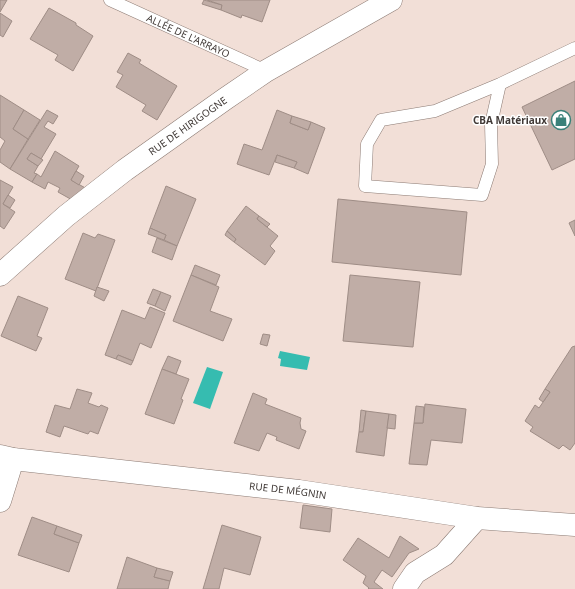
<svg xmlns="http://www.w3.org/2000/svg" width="575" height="589" viewBox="0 0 575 589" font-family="'Noto Sans',sans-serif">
<rect width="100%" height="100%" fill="#f2dfd7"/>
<g fill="#36bcb0">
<path d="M 280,351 L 310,357 L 307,370 L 280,366 L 281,359 L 278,358 Z"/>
<path d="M 207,367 L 223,372 L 210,409 L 193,403 Z"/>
</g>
<g fill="#c0ada6" stroke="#9f8d86">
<path d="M 0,0 L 7,0 L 0,12 Z"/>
<path d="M 204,0 L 222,5 L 221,10 L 202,4 Z"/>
<path d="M 207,0 L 270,0 L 262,22 L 242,15 L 241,18 L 221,10 L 222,5 Z"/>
<path d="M 49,8 L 76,23 L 76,25 L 93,36 L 73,71 L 55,60 L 58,55 L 30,39 Z"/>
<path d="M 0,13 L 12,21 L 3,37 L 0,35 Z"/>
<path d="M 128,53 L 141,60 L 139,63 L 177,86 L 157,120 L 142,111 L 146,105 L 116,87 L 123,75 L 117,72 Z"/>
<path d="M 575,81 L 575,159 L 552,170 L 522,107 Z"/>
<path d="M 0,95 L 24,110 L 13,129 L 28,139 L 10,169 L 0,162 L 0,150 L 5,141 L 0,137 Z"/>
<path d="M 24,110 L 40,120 L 28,139 L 13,129 Z"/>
<path d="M 47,110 L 58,116 L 53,124 L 48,121 L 44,127 L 56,134 L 41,159 L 31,153 L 27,159 L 38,166 L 34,173 L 37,174 L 32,182 L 10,169 Z"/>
<path d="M 277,110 L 292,116 L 290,123 L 308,130 L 311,122 L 325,128 L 308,174 L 294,168 L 297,162 L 277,155 L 269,175 L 237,164 L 244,144 L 262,150 Z"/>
<path d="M 292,116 L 311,122 L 308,130 L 290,123 Z"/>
<path d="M 55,151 L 79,166 L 71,180 L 89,190 L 74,201 L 58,192 L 60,188 L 48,182 L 45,189 L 32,182 L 37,174 L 41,177 Z"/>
<path d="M 31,153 L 43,160 L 38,166 L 27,159 Z"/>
<path d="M 277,155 L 297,162 L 294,168 L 275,162 Z"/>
<path d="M 76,171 L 84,176 L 79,185 L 71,180 Z"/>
<path d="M 0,180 L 13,187 L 3,204 L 15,212 L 4,229 L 0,226 Z"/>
<path d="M 166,186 L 196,199 L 177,246 L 164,240 L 166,235 L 150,228 Z"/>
<path d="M 8,195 L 15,200 L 10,208 L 3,204 Z"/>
<path d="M 338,199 L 467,212 L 461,275 L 332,262 Z"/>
<path d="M 246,206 L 259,216 L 257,219 L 278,236 L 270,246 L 275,251 L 265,265 L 234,242 L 236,239 L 227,231 Z"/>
<path d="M 259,216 L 270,224 L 267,227 L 257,219 Z"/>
<path d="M 575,220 L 575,236 L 569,223 Z"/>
<path d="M 150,228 L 166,235 L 164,240 L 148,234 Z"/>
<path d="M 227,231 L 236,239 L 234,242 L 225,235 Z"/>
<path d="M 83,233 L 95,238 L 98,234 L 115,240 L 96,291 L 65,279 Z"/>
<path d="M 157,238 L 177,246 L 172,260 L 152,252 Z"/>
<path d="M 195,265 L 220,275 L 216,285 L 191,275 Z"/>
<path d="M 191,275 L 219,287 L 210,311 L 232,319 L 223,341 L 173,321 Z"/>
<path d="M 350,275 L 420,282 L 413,347 L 343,341 Z"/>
<path d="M 97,287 L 109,291 L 104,301 L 94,296 Z"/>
<path d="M 153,289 L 161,292 L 155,306 L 147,303 Z"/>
<path d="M 161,292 L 171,296 L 165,311 L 155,306 Z"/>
<path d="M 18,296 L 48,308 L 37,336 L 42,338 L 36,351 L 1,336 Z"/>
<path d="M 150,307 L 165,313 L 151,348 L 140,343 L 133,361 L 118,355 L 116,359 L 105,355 L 122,310 L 145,319 Z"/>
<path d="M 263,334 L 270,335 L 267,346 L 260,344 Z"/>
<path d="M 575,346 L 575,443 L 570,450 L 563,445 L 559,449 L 530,431 L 533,427 L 525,421 L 535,405 L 539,408 L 550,392 L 545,389 L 572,347 Z"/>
<path d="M 118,355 L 133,361 L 131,365 L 116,359 Z"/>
<path d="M 168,356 L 181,361 L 176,374 L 162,369 Z"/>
<path d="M 162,369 L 189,379 L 181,399 L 183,400 L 174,424 L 145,414 Z"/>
<path d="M 77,389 L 92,393 L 88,403 L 99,407 L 101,405 L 108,408 L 98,434 L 90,431 L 88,434 L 64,426 L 60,437 L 46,432 L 55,405 L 70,409 Z"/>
<path d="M 545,389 L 550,392 L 543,402 L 539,399 Z"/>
<path d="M 253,393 L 267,399 L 265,404 L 301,418 L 300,423 L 301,429 L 306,431 L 299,449 L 276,440 L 277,437 L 267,433 L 259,451 L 234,443 Z"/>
<path d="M 425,404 L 466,409 L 462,443 L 431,440 L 427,465 L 409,464 L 414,423 L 423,423 Z"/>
<path d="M 416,406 L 424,407 L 423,423 L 414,423 Z"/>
<path d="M 361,410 L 366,411 L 363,432 L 359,432 Z"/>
<path d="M 366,411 L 389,414 L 384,456 L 356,452 L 359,432 L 363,432 Z"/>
<path d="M 389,414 L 396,415 L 395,429 L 387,428 Z"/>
<path d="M 303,505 L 332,509 L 330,532 L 300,528 Z"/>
<path d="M 32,517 L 57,526 L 54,534 L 79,543 L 69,572 L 18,555 Z"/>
<path d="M 222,525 L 261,537 L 250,575 L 224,568 L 219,589 L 203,589 Z"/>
<path d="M 57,526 L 82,535 L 79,543 L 54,534 Z"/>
<path d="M 400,536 L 419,549 L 409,553 L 392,577 L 382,570 L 374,582 L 383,589 L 368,589 L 369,588 L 363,583 L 366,576 L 343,560 L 358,538 L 389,558 Z"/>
<path d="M 127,557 L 157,568 L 154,577 L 170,581 L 168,589 L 117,589 Z"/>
<path d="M 157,568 L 173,572 L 170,581 L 154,577 Z"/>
</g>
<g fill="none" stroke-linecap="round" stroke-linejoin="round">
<g stroke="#8c7b74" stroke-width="13">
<g id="service">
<path id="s1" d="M 110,0 L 266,71"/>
<path d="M 500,84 L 491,124 L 492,164 L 482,195 L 365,186 L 367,144 L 381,120 L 435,111 L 500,84 L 575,48"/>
</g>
</g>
<g stroke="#8c7b74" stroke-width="23">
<g id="minor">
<path id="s2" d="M 0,275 L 66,216 L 125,170 L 225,99 L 266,71 L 391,0"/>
<path id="s3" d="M 0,456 L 13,459 L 299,491 L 477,518 L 575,525"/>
<path d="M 0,501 L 13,459"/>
<path d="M 404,589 L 415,573 L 444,555 L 477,518"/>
</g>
</g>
<use href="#service" stroke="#fff" stroke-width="12"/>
<use href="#minor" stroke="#fff" stroke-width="22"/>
</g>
<defs>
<g id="shop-ring" transform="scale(1)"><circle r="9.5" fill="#fff" stroke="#3a8179" stroke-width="1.5"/><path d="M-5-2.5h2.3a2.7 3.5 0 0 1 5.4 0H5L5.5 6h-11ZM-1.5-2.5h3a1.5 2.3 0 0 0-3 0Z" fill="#3a8179"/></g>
</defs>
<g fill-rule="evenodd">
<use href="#shop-ring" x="561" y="120"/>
</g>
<g text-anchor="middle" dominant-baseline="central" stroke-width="3" stroke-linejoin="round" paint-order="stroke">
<g font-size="10" fill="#413a37" stroke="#fff">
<text stroke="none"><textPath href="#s1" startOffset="86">ALLÉE DE L'ARRAYO</textPath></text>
<text stroke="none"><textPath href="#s2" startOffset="240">RUE DE HIRIGOGNE</textPath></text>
<text stroke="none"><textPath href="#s3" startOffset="290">RUE DE MÉGNIN</textPath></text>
</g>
<g font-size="10" font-weight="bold" fill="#413a37" stroke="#fff" text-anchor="end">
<text x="547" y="120">CBA Matériaux</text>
</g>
</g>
</svg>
